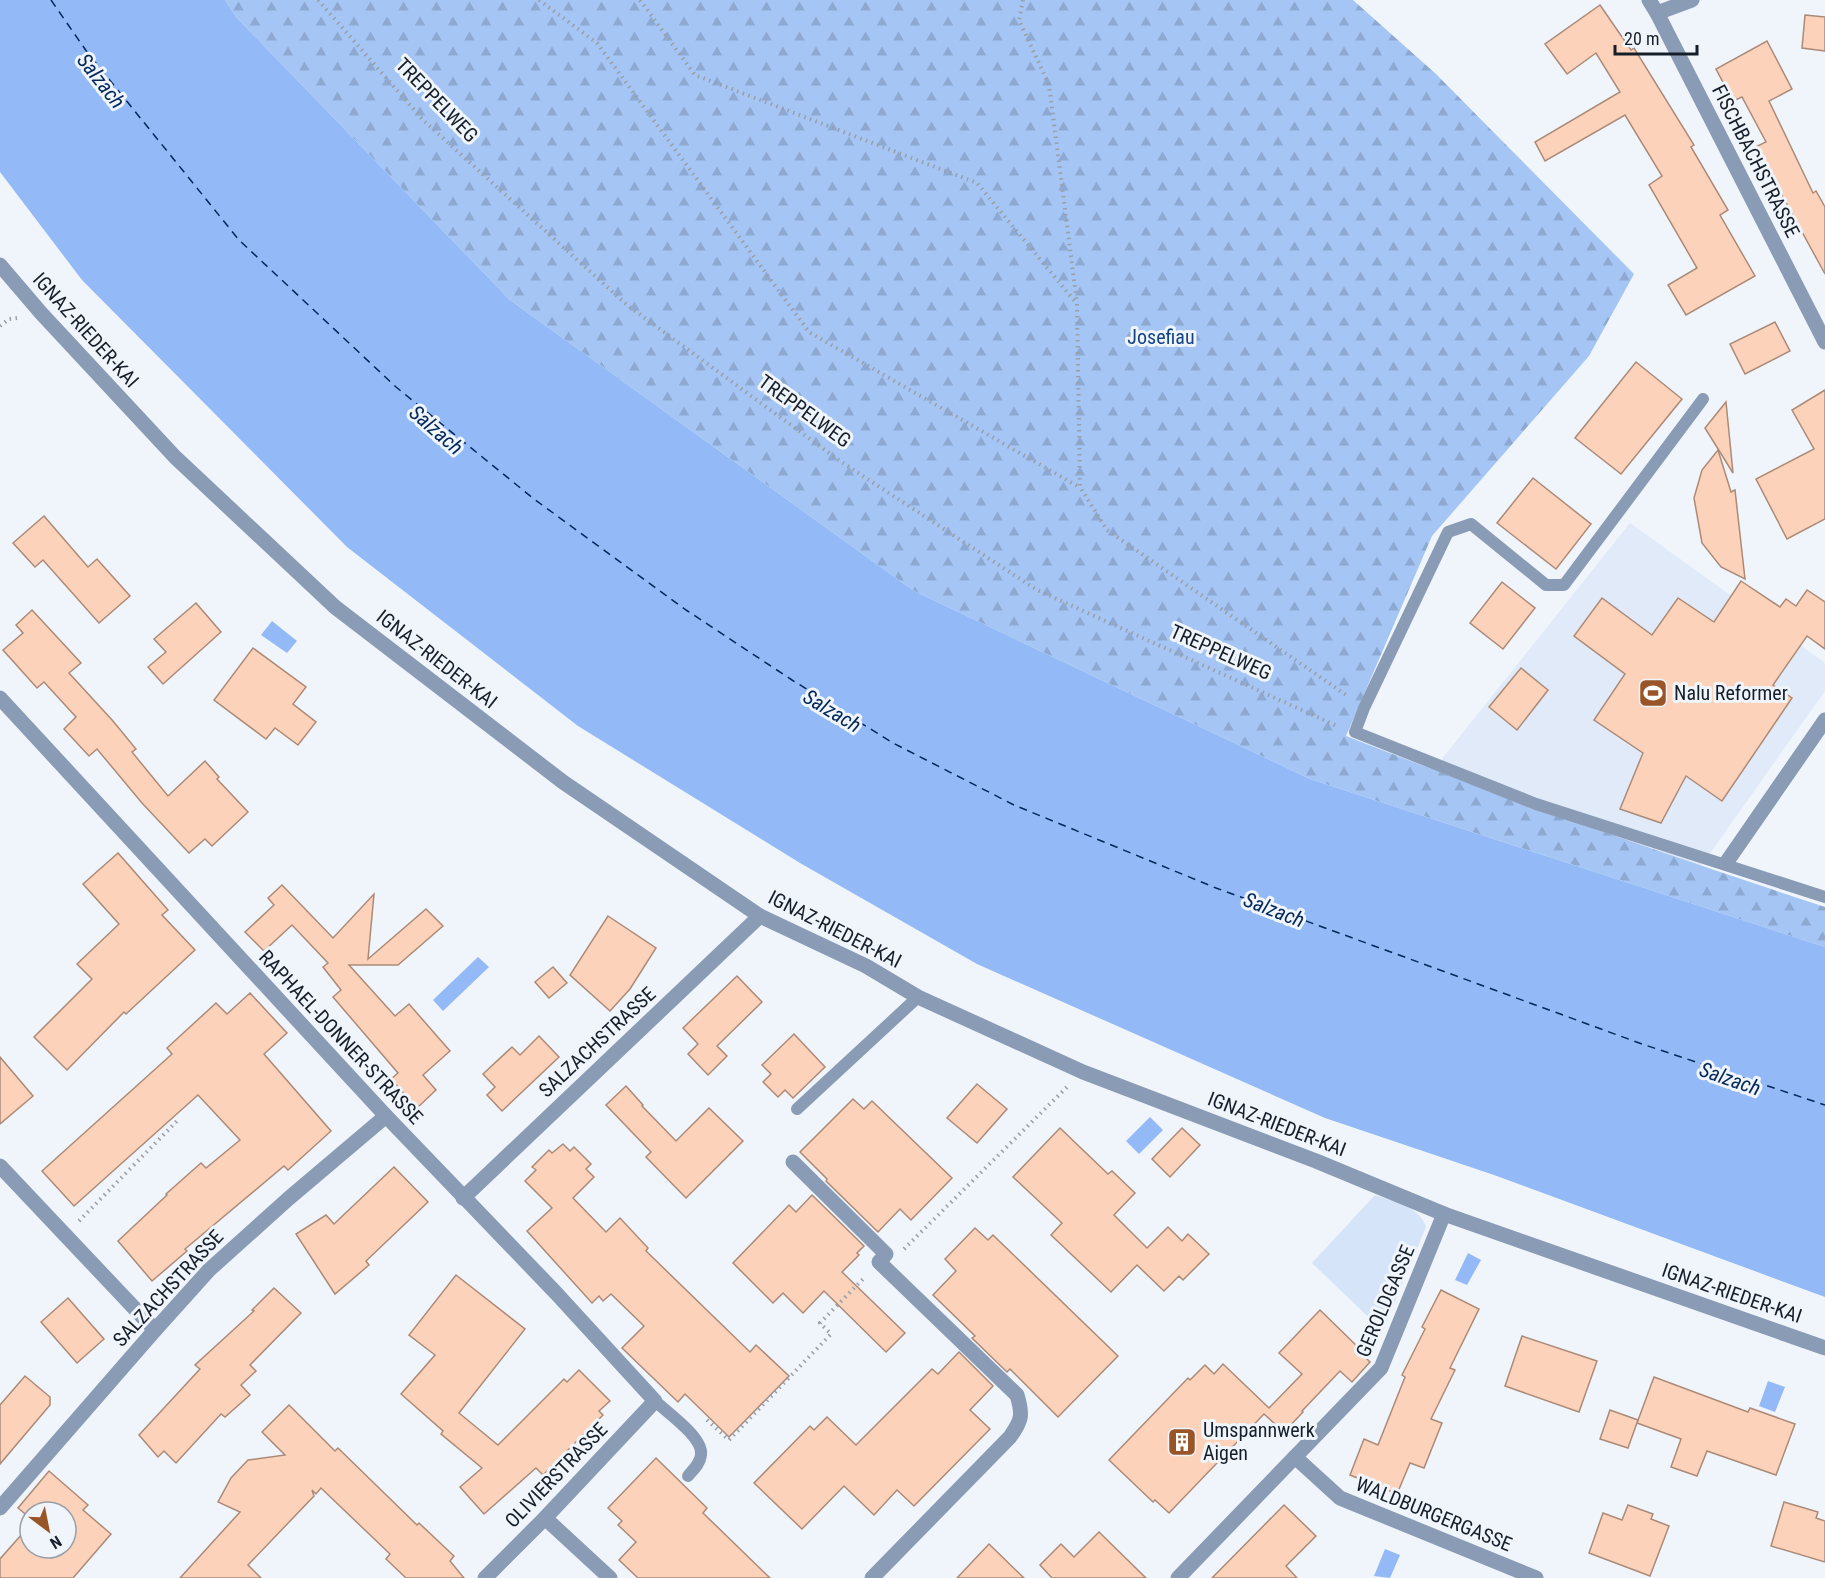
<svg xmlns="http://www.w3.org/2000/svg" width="1825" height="1578" viewBox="0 0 1825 1578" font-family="'Roboto Condensed',sans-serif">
<defs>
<pattern id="forest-firs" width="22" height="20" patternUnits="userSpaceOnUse" patternTransform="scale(1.5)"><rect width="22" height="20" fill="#a5c5f5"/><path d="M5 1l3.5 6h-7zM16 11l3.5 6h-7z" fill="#8da9d2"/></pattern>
</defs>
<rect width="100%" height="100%" fill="#f0f5fb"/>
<path fill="#e0eaf9" d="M 1630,523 L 1825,663 L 1825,691 L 1701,866 L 1433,770 Z"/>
<path fill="#d6e4fa" d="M 1375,1195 C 1395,1202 1419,1206 1426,1227 L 1383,1331 L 1312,1263 Z"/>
<path fill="url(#forest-firs)" d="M 225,0 L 1353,0 L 1436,74 L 1634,274 L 1589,356 L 1432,536 L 1346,736 C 1504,798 1664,854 1825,907 L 1825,947 L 1310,779 L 914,591 L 510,300 L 236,17 Z"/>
<g fill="#93baf6">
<path d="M 0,0 L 225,0 L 236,17 L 510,300 L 914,591 L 1310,779 L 1825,947 L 1825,1297 L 1494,1175 L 1325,1118 L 977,964 L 800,863 L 578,726 L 347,547 L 82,280 L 0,172 Z"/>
<path d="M 272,621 L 297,641 L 287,653 L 261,635 Z"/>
<path d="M 478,957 L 489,967 L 443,1011 L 433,1000 Z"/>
<path d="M 1150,1117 L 1163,1130 L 1139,1154 L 1126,1141 Z"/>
<path d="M 1468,1253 L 1481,1260 L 1467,1285 L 1455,1280 Z"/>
<path d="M 1768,1381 L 1785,1387 L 1775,1412 L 1759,1406 Z"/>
<path d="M 1385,1549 L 1400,1555 L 1390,1578 L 1374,1576 Z"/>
</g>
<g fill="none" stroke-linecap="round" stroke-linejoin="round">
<path stroke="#03275a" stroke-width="1.5" stroke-dasharray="8 6" stroke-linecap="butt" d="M 51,0 L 87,52 L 239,240 L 396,387 L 534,499 L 686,610 L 792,680 L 893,743 L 1014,805 L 1216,888 L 1642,1044 L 1825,1105"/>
</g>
<g fill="#fcd2ba" stroke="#ac8a78" stroke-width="1.5">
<path d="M 1600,5 L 1631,50 L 1634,48 L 1694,145 L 1691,147 L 1728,210 L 1720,215 L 1755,276 L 1686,315 L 1668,285 L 1697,268 L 1649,185 L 1662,176 L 1625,115 L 1545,161 L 1535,142 L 1620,92 L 1596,53 L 1567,74 L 1545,44 Z"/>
<path d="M 1805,15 L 1825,17 L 1825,51 L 1802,48 Z"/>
<path d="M 1767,41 L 1792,89 L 1769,101 L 1813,193 L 1816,191 L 1825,207 L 1825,274 L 1778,188 L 1776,190 L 1767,174 L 1758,178 L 1745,152 L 1766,142 L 1742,97 L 1733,101 L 1716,69 Z"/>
<path d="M 1775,322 L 1790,351 L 1745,374 L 1730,344 Z"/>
<path d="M 1636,362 L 1682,399 L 1621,474 L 1575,438 Z"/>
<path d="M 1825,390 L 1825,519 L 1787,539 L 1756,479 L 1814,449 L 1792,410 Z"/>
<path d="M 1726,402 L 1733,473 L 1705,428 Z"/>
<path d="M 1718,450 L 1731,492 L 1735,490 L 1745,579 L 1721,567 L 1702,543 L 1694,498 L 1702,470 Z"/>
<path d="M 1533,478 L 1591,524 L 1556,569 L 1497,523 Z"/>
<path d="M 44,516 L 88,567 L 97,559 L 130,596 L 99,623 L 43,560 L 35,567 L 13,543 Z"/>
<path d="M 1741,581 L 1780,607 L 1786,599 L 1796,606 L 1807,590 L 1825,602 L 1825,649 L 1807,636 L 1773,685 L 1792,698 L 1722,801 L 1686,776 L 1661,823 L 1620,809 L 1643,753 L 1594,720 L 1625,674 L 1574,636 L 1602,598 L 1652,635 L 1678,598 L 1714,622 Z"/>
<path d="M 1502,582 L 1535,608 L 1503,649 L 1470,623 Z"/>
<path d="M 196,603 L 221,632 L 163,684 L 148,667 L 166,652 L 154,639 Z"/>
<path d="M 32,610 L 81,663 L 69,673 L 113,721 L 136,749 L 132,752 L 168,796 L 205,761 L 219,777 L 217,779 L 248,812 L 212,846 L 205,839 L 189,853 L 142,803 L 97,749 L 89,756 L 64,729 L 76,717 L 44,682 L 37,688 L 3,650 L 23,633 L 16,625 Z"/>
<path d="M 253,648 L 306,687 L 293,704 L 316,722 L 298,745 L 275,728 L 266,739 L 214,700 Z"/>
<path d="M 1521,668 L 1548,690 L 1517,730 L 1489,707 Z"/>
<path d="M 118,853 L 168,910 L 162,915 L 195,950 L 126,1014 L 124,1012 L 67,1070 L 34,1037 L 92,979 L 77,964 L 119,924 L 83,884 Z"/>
<path d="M 282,885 L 333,938 L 374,894 L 368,959 L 426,909 L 443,926 L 398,965 L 349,965 L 395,1016 L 409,1004 L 450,1051 L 423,1075 L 436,1090 L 417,1108 L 391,1079 L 398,1073 L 333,997 L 341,990 L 323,967 L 328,963 L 292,925 L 264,951 L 245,932 L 274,905 L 268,898 Z"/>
<path d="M 608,916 L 656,948 L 630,989 L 610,1011 L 570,975 Z"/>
<path d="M 553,967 L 567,983 L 549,998 L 535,982 Z"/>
<path d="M 737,976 L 762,1002 L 717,1046 L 727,1056 L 708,1075 L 688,1054 L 698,1044 L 683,1028 Z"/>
<path d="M 250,993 L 287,1033 L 264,1054 L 331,1131 L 288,1170 L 284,1166 L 185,1249 L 187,1251 L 152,1281 L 118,1241 L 167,1195 L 166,1194 L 201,1163 L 206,1168 L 240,1140 L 198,1095 L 74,1206 L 42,1171 L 172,1054 L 167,1048 L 216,1003 L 227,1014 Z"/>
<path d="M 794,1034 L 825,1067 L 793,1098 L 785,1090 L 778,1097 L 763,1082 L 771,1074 L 762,1065 Z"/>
<path d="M 539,1036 L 559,1057 L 502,1111 L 487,1095 L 495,1087 L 483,1074 L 512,1047 L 520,1055 Z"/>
<path d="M 0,1057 L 33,1096 L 0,1124 Z"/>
<path d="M 977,1084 L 1007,1109 L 977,1143 L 947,1118 Z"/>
<path d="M 626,1086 L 643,1105 L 642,1106 L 676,1141 L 709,1108 L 743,1141 L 686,1198 L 646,1157 L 651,1152 L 606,1105 Z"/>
<path d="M 853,1099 L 864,1109 L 872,1101 L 952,1178 L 911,1220 L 900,1209 L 878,1232 L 826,1181 L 827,1179 L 800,1152 Z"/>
<path d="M 1060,1128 L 1108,1174 L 1112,1171 L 1135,1193 L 1114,1215 L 1147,1248 L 1168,1227 L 1182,1241 L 1188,1234 L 1209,1254 L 1183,1280 L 1179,1276 L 1164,1291 L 1137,1265 L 1111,1292 L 1051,1235 L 1062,1223 L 1013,1177 Z"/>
<path d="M 1182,1128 L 1200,1145 L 1170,1177 L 1152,1159 Z"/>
<path d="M 563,1144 L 570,1151 L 574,1147 L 591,1164 L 586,1169 L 594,1177 L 573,1198 L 606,1232 L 620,1218 L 648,1248 L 646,1251 L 750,1352 L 756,1345 L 789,1376 L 729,1437 L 685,1394 L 678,1402 L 622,1348 L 644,1326 L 611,1294 L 603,1301 L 599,1296 L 592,1303 L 527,1231 L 552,1208 L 525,1181 L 536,1170 L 532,1167 L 549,1150 L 552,1153 Z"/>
<path d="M 394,1167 L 428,1202 L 366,1261 L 369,1265 L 335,1294 L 296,1234 L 326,1215 L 334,1224 Z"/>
<path d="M 812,1195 L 864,1246 L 857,1253 L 859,1255 L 842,1272 L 905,1333 L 886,1352 L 824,1291 L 803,1313 L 783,1293 L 773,1303 L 733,1263 L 789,1205 L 796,1212 Z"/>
<path d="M 975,1228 L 988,1240 L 993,1235 L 1118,1356 L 1058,1417 L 1010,1369 L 1007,1372 L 972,1338 L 975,1336 L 933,1295 L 956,1271 L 945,1259 Z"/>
<path d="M 456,1275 L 525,1329 L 459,1413 L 498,1445 L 564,1379 L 567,1382 L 579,1370 L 610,1401 L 599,1411 L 603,1415 L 543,1475 L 536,1468 L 484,1514 L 460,1487 L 482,1468 L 441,1434 L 443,1431 L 401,1394 L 435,1355 L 409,1335 Z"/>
<path d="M 274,1288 L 301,1313 L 250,1365 L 256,1371 L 241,1385 L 250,1395 L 225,1417 L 221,1414 L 176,1463 L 164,1451 L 158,1457 L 139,1435 L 200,1369 L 195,1365 L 254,1311 L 252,1310 Z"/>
<path d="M 1441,1290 L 1479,1309 L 1450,1368 L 1455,1370 L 1431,1419 L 1442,1423 L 1424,1468 L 1410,1463 L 1397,1494 L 1350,1475 L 1364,1439 L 1378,1445 L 1405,1377 L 1402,1375 L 1425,1329 L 1422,1327 Z"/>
<path d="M 68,1298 L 104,1339 L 77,1363 L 41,1322 Z"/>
<path d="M 1320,1310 L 1361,1350 L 1359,1351 L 1370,1362 L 1352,1382 L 1340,1371 L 1302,1411 L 1303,1412 L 1284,1432 L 1264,1414 L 1169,1513 L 1155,1500 L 1153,1502 L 1109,1460 L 1188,1378 L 1190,1380 L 1205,1365 L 1214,1374 L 1223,1364 L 1269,1408 L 1302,1374 L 1279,1353 Z"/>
<path d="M 1522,1336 L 1597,1361 L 1579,1412 L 1505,1386 Z"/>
<path d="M 959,1352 L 993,1386 L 970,1410 L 990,1429 L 914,1506 L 897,1490 L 874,1515 L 844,1486 L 802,1529 L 754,1483 L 810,1426 L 814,1430 L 827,1417 L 856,1445 L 932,1369 L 938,1374 Z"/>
<path d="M 25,1376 L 50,1397 L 50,1405 L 0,1464 L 0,1405 Z"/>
<path d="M 1654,1377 L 1748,1412 L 1750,1408 L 1795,1424 L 1776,1475 L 1707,1451 L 1697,1476 L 1671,1467 L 1681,1439 L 1637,1423 Z"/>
<path d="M 289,1405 L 335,1451 L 338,1448 L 417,1525 L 419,1523 L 454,1556 L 450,1561 L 464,1578 L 406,1578 L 386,1559 L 390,1554 L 321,1488 L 316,1494 L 312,1490 L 314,1496 L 248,1565 L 261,1578 L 180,1578 L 240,1512 L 218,1502 L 231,1478 L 248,1460 L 285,1455 L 262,1432 Z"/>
<path d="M 1610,1410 L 1638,1420 L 1628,1448 L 1600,1439 Z"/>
<path d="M 656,1458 L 707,1508 L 703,1513 L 770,1578 L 638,1578 L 619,1560 L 636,1542 L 618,1525 L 622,1521 L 608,1508 Z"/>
<path d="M 49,1471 L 88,1505 L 83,1510 L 111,1534 L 73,1578 L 0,1578 L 0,1559 L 30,1525 L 30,1548 L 66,1548 L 66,1512 L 30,1512 L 30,1518 L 18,1508 Z"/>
<path d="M 1784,1502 L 1818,1512 L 1816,1518 L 1825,1521 L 1825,1562 L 1771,1546 Z"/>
<path d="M 1284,1505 L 1316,1536 L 1286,1566 L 1297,1578 L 1212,1578 Z"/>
<path d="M 1628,1505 L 1653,1514 L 1651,1519 L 1669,1526 L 1650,1576 L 1589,1553 L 1603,1513 L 1622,1520 Z"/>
<path d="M 1099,1532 L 1146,1578 L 1052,1578 L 1040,1565 L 1061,1544 L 1074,1557 Z"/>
<path d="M 989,1544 L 1024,1578 L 957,1578 Z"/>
</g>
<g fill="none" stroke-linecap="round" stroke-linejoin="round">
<g stroke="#999fa7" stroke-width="4" stroke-dasharray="1.5 4.5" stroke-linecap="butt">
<path d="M 318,0 L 423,120 L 627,305 L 840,461 L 1037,590 L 1337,726"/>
<path d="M 539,0 L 597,43 L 809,332 L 1079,487"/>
<path d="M 640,0 L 695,75 L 977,183 L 1077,304 L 1080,487 L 1107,530 L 1349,697"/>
<path d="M 1023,0 L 1019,20 L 1049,85 L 1077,303"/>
<path d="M 0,326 L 9,319 L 17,318"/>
<path d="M 79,1221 L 177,1121"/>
<path d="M 904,1249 L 1067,1087"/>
<path d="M 707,1420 L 729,1440 L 831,1334 L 820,1323 L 864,1278"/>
</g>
<g stroke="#8a9cb5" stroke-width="12">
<path d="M 1703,399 L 1564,585 L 1546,585 L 1471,524 L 1448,532 L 1364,708 L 1355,732 L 1536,804 L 1825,897"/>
<path d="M 797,1109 L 918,997"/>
<path d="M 655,1401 C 667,1412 704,1438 701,1455 C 700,1464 693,1470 688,1476"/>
</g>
<g stroke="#8a9cb5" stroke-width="15">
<path d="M 1649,0 L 1657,13 L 1825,342"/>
<path d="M 1657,13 L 1692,0"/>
<path d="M 0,265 L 41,313 L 175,457 L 335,607 L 563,782 L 760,916 L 866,966 L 918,997 L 1083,1072 L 1316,1161 L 1444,1214 L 1825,1348"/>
<path d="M 0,698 L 386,1116 L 556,1293 L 655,1401 L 545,1518 L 485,1578"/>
<path d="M 1726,863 L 1825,720"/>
<path d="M 793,1162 L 886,1254 L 879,1262 L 1017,1395 C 1023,1415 1022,1420 1010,1437 L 872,1578"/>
<path d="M 0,1166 L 155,1330"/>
<path d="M 463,1198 L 760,916"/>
<path d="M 1295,1457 L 1340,1498 L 1536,1578"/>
<path d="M 0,1508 L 155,1330 L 209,1270 L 288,1199 L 386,1116"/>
<path d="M 545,1518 L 610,1578"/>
<path d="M 1178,1578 L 1381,1368 L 1444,1214"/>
</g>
</g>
<defs>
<g id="stadium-square" transform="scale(1.5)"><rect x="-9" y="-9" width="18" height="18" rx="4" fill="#995428" stroke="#f0f5fb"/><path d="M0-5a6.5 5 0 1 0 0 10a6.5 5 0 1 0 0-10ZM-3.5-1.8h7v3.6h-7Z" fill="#fff"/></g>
<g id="building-square" transform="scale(1.5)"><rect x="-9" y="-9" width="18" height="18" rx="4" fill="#995428" stroke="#f0f5fb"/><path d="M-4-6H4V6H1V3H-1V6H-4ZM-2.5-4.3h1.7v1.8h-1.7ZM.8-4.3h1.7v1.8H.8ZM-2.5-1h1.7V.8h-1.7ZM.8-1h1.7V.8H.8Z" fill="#fff"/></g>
</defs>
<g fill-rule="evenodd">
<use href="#stadium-square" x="1653" y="693"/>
<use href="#building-square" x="1182" y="1442"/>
</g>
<g text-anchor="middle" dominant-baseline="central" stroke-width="6" stroke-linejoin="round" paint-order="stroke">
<g font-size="20" fill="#161e29" stroke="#f0f5fb">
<text transform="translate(437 100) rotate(46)">TREPPELWEG</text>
<text transform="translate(1756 161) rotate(63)">FISCHBACHSTRASSE</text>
<text transform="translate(86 330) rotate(48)">IGNAZ-RIEDER-KAI</text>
<text transform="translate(805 411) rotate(36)">TREPPELWEG</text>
<text transform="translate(1221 652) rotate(24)">TREPPELWEG</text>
<text transform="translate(437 659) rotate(38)">IGNAZ-RIEDER-KAI</text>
<text transform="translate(835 929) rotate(27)">IGNAZ-RIEDER-KAI</text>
<text transform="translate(341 1037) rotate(47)">RAPHAEL-DONNER-STRASSE</text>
<text transform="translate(597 1042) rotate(-43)">SALZACHSTRASSE</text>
<text transform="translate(1277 1124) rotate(21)">IGNAZ-RIEDER-KAI</text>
<text transform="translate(168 1288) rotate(-47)">SALZACHSTRASSE</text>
<text transform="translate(1732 1293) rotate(19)">IGNAZ-RIEDER-KAI</text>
<text transform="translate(1385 1301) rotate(-67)">GEROLDGASSE</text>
<text transform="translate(556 1475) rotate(-46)">OLIVIERSTRASSE</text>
<text transform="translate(1434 1514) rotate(22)">WALDBURGERGASSE</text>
</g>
<g font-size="20" fill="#134388" stroke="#f0f5fb">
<text x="1161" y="337">Josefiau</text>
</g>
<g font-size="20" fill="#161e29" stroke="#f0f5fb" text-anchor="start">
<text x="1674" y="693">Nalu Reformer</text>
<text x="1203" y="1430">Umspannwerk<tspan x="1203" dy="23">Aigen</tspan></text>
</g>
<g font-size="21" font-style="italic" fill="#03275a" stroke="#f0f5fb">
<text transform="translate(101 81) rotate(52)">Salzach</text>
<text transform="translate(436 430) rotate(41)">Salzach</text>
<text transform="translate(832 711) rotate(31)">Salzach</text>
<text transform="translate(1274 910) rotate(21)">Salzach</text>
<text transform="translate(1730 1079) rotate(19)">Salzach</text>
</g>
</g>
<g transform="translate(48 1530) rotate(148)"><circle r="28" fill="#f0f5fb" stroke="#999fa7" stroke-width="1.5"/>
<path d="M0-4.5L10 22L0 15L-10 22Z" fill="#995428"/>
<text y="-9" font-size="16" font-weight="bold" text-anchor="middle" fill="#161e29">N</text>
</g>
<path d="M1615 45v9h82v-9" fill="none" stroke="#161e29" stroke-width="3"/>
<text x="1624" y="45" font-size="18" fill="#161e29" stroke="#f0f5fb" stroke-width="4.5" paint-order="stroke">20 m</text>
</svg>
